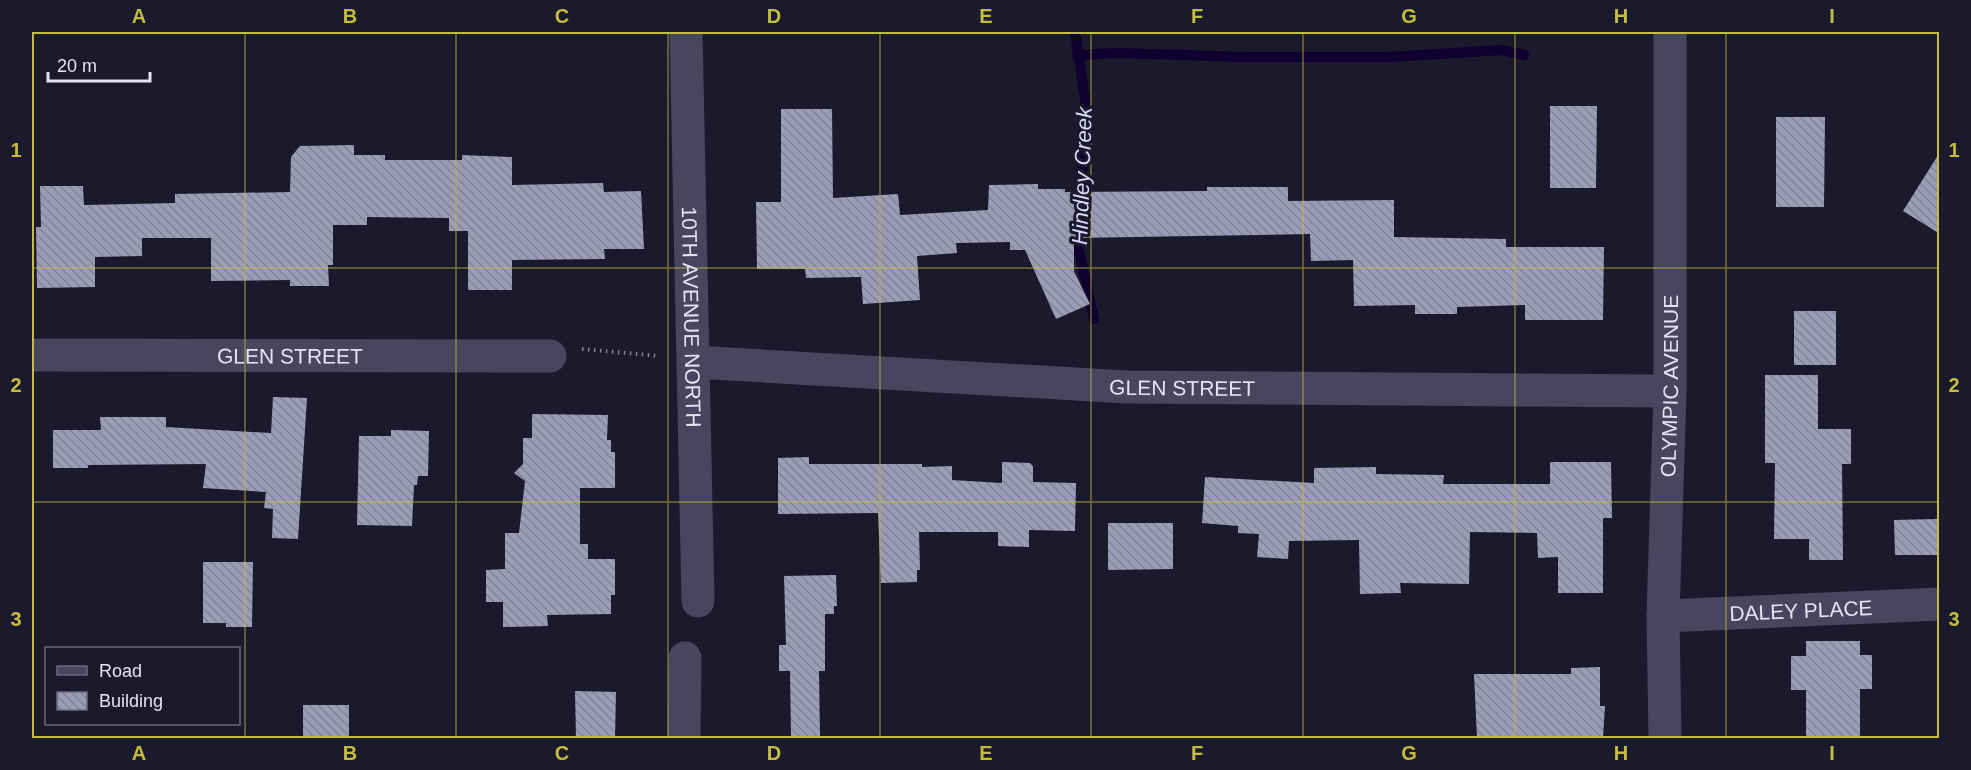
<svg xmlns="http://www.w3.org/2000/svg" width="1971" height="770" viewBox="0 0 1971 770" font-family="Helvetica,sans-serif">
<defs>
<pattern id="building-back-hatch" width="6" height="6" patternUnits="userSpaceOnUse" patternTransform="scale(1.5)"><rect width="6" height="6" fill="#9d9cb6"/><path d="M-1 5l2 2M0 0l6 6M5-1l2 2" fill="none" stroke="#828295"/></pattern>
</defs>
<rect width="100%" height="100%" fill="#1b192c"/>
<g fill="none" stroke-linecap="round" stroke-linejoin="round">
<g stroke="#0e002f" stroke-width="10">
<path d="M 1075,32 L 1085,98 L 1081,204"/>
<path d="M 1077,55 L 1118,53 L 1243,57 L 1390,57 L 1501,50 L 1524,55"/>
<path d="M 1079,225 L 1078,246 L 1094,319"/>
</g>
</g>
<g fill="url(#building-back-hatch)">
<path d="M 1550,106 L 1597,106 L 1596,188 L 1550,188 Z"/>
<path d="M 781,109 L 832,109 L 833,198 L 898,194 L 900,215 L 988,210 L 989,185 L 1038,184 L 1038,189 L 1065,189 L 1065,192 L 1207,191 L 1207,187 L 1288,187 L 1288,201 L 1394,200 L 1394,237 L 1506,239 L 1506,247 L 1604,247 L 1603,320 L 1525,320 L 1525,305 L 1457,307 L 1457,314 L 1415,314 L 1415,305 L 1354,306 L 1353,260 L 1311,261 L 1310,234 L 1074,238 L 1074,271 L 1090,304 L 1056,319 L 1025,250 L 1010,250 L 1010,242 L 956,243 L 957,253 L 917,256 L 920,300 L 863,304 L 861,277 L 806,278 L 805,269 L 757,269 L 756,202 L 781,202 Z"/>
<path d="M 1776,117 L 1825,117 L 1824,207 L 1776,207 Z"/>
<path d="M 354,145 L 354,155 L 385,155 L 385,160 L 462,160 L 462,155 L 512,157 L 512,185 L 603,183 L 604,192 L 641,191 L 644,249 L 604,249 L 605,259 L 512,260 L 512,290 L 468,290 L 468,231 L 449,231 L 449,218 L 367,217 L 367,225 L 333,225 L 333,265 L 328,265 L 329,286 L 290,286 L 290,280 L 211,281 L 211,238 L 142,238 L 142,256 L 95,257 L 95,287 L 37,288 L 36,227 L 41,227 L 40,186 L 83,186 L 84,205 L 175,203 L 175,194 L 290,192 L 291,157 L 300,146 Z"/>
<path d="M 1940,152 L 1940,234 L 1903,211 Z"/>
<rect x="1794" y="311" width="42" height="54"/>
<path d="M 1765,375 L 1818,375 L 1818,429 L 1851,429 L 1851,464 L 1842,464 L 1843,560 L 1809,560 L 1809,539 L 1774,539 L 1775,463 L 1765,463 Z"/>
<path d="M 273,397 L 307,398 L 298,539 L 272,538 L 273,509 L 264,508 L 266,492 L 203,488 L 206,464 L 88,465 L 88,468 L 53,468 L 53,430 L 101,430 L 100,417 L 166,417 L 166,427 L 271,433 Z"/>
<path d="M 532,414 L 608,415 L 607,440 L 611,440 L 611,452 L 615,452 L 615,488 L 580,488 L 580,544 L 588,544 L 588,559 L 615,559 L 615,595 L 611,595 L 611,614 L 547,615 L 548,626 L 503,627 L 503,602 L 486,602 L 486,570 L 505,569 L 505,533 L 519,533 L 525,481 L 514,473 L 523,464 L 523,438 L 532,438 Z"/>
<path d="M 391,430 L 429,431 L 428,476 L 418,476 L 417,485 L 414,485 L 412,526 L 357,525 L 359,436 L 391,436 Z"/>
<path d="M 809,457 L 809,464 L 922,464 L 922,467 L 952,466 L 952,480 L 1002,483 L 1002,462 L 1030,463 L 1033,466 L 1033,482 L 1076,483 L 1075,531 L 1029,530 L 1029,547 L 998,546 L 998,532 L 919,532 L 920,570 L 917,570 L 917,582 L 881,583 L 878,513 L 778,514 L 778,458 Z"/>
<path d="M 1550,462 L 1611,462 L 1612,518 L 1603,518 L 1603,593 L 1558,593 L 1558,557 L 1538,558 L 1537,533 L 1470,532 L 1469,584 L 1400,583 L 1401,593 L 1360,594 L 1359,540 L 1289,541 L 1288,559 L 1257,557 L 1259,534 L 1238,533 L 1238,526 L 1202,523 L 1205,477 L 1314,483 L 1314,468 L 1376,467 L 1376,474 L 1444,475 L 1443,484 L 1550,484 Z"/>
<path d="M 1937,519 L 1937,555 L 1895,555 L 1894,520 Z"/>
<path d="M 1108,523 L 1173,523 L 1173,569 L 1108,570 Z"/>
<path d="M 203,562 L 253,562 L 252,627 L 226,627 L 226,623 L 203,623 Z"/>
<path d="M 836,575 L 837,606 L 834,606 L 834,614 L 825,614 L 825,671 L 819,671 L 820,738 L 791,738 L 790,671 L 779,671 L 779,645 L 786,645 L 784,576 Z"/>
<path d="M 1806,641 L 1860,641 L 1860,655 L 1872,655 L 1872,689 L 1860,689 L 1860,738 L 1806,738 L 1806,690 L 1791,690 L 1791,656 L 1806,656 Z"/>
<path d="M 1600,667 L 1600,706 L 1605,706 L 1603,738 L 1477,738 L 1474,674 L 1571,674 L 1571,668 Z"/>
<path d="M 575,691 L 616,692 L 615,738 L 576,738 Z"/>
<rect x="303" y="705" width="46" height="33"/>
</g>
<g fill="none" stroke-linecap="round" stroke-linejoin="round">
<path stroke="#838293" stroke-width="4" stroke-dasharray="1.5 4.5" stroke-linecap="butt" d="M 582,349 L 659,356"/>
<g stroke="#48465f" stroke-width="33">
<path id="s1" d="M 686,32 L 698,601"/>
<path id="s2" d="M 32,355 L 550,356"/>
<path id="s3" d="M 694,362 L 1127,387 L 1670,391"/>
<path id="s4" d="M 1663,616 L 1940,604"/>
<path d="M 684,738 L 685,658"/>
</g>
<path stroke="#48465f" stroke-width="33" id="s5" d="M 1665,738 L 1663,616 L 1670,391 L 1670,32"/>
</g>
<path fill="none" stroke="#c2bd3f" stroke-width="1.5" stroke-opacity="0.55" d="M 245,32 L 245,738M 456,32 L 456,738M 668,32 L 668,738M 880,32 L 880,738M 1091,32 L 1091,738M 1303,32 L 1303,738M 1515,32 L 1515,738M 1726,32 L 1726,738M 32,268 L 1940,268M 32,502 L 1940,502"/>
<g text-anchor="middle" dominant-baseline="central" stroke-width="6" stroke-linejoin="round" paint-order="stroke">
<g font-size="21" fill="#e3e3f1" stroke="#1b192c">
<text stroke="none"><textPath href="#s1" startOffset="285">10TH AVENUE NORTH</textPath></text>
<text stroke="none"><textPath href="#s2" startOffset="258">GLEN STREET</textPath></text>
<text stroke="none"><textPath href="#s5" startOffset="352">OLYMPIC AVENUE</textPath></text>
<text stroke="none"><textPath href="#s3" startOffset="489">GLEN STREET</textPath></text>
<text stroke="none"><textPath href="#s4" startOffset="138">DALEY PLACE</textPath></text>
</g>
<g font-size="22" font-style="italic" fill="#dad8fc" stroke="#1b192c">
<text transform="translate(1082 176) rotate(-88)">Hindley Creek</text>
</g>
</g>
<rect width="1971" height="770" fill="none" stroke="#1b192c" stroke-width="66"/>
<rect x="45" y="647" width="195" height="78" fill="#1b192c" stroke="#6b6a7b" stroke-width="1.5"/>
<rect x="57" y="666" width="30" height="9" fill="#48465f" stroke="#6b6a7b" stroke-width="1.5"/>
<text x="99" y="677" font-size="18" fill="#e3e3f1">Road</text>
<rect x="57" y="692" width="30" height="18" fill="url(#building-back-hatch)" stroke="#6b6a7b" stroke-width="1.5"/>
<text x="99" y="707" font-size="18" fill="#e3e3f1">Building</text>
<path d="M48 72v9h102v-9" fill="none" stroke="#e3e3f1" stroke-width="3"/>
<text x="57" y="72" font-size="18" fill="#e3e3f1" stroke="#1b192c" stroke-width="4.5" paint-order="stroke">20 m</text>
<rect x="33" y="33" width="1905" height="704" fill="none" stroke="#c2bd3f" stroke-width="2"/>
<g font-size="20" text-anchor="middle" font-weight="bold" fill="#c2bd3f">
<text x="139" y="23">A</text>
<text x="350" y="23">B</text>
<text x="562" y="23">C</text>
<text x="774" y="23">D</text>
<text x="986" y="23">E</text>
<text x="1197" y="23">F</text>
<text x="1409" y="23">G</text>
<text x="1621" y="23">H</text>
<text x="1832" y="23">I</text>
<text x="16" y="157">1</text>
<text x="1954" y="157">1</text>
<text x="16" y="392">2</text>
<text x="1954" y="392">2</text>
<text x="16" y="626">3</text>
<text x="1954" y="626">3</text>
<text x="139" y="760">A</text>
<text x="350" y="760">B</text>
<text x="562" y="760">C</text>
<text x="774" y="760">D</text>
<text x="986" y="760">E</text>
<text x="1197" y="760">F</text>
<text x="1409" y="760">G</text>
<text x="1621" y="760">H</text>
<text x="1832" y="760">I</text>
</g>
</svg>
